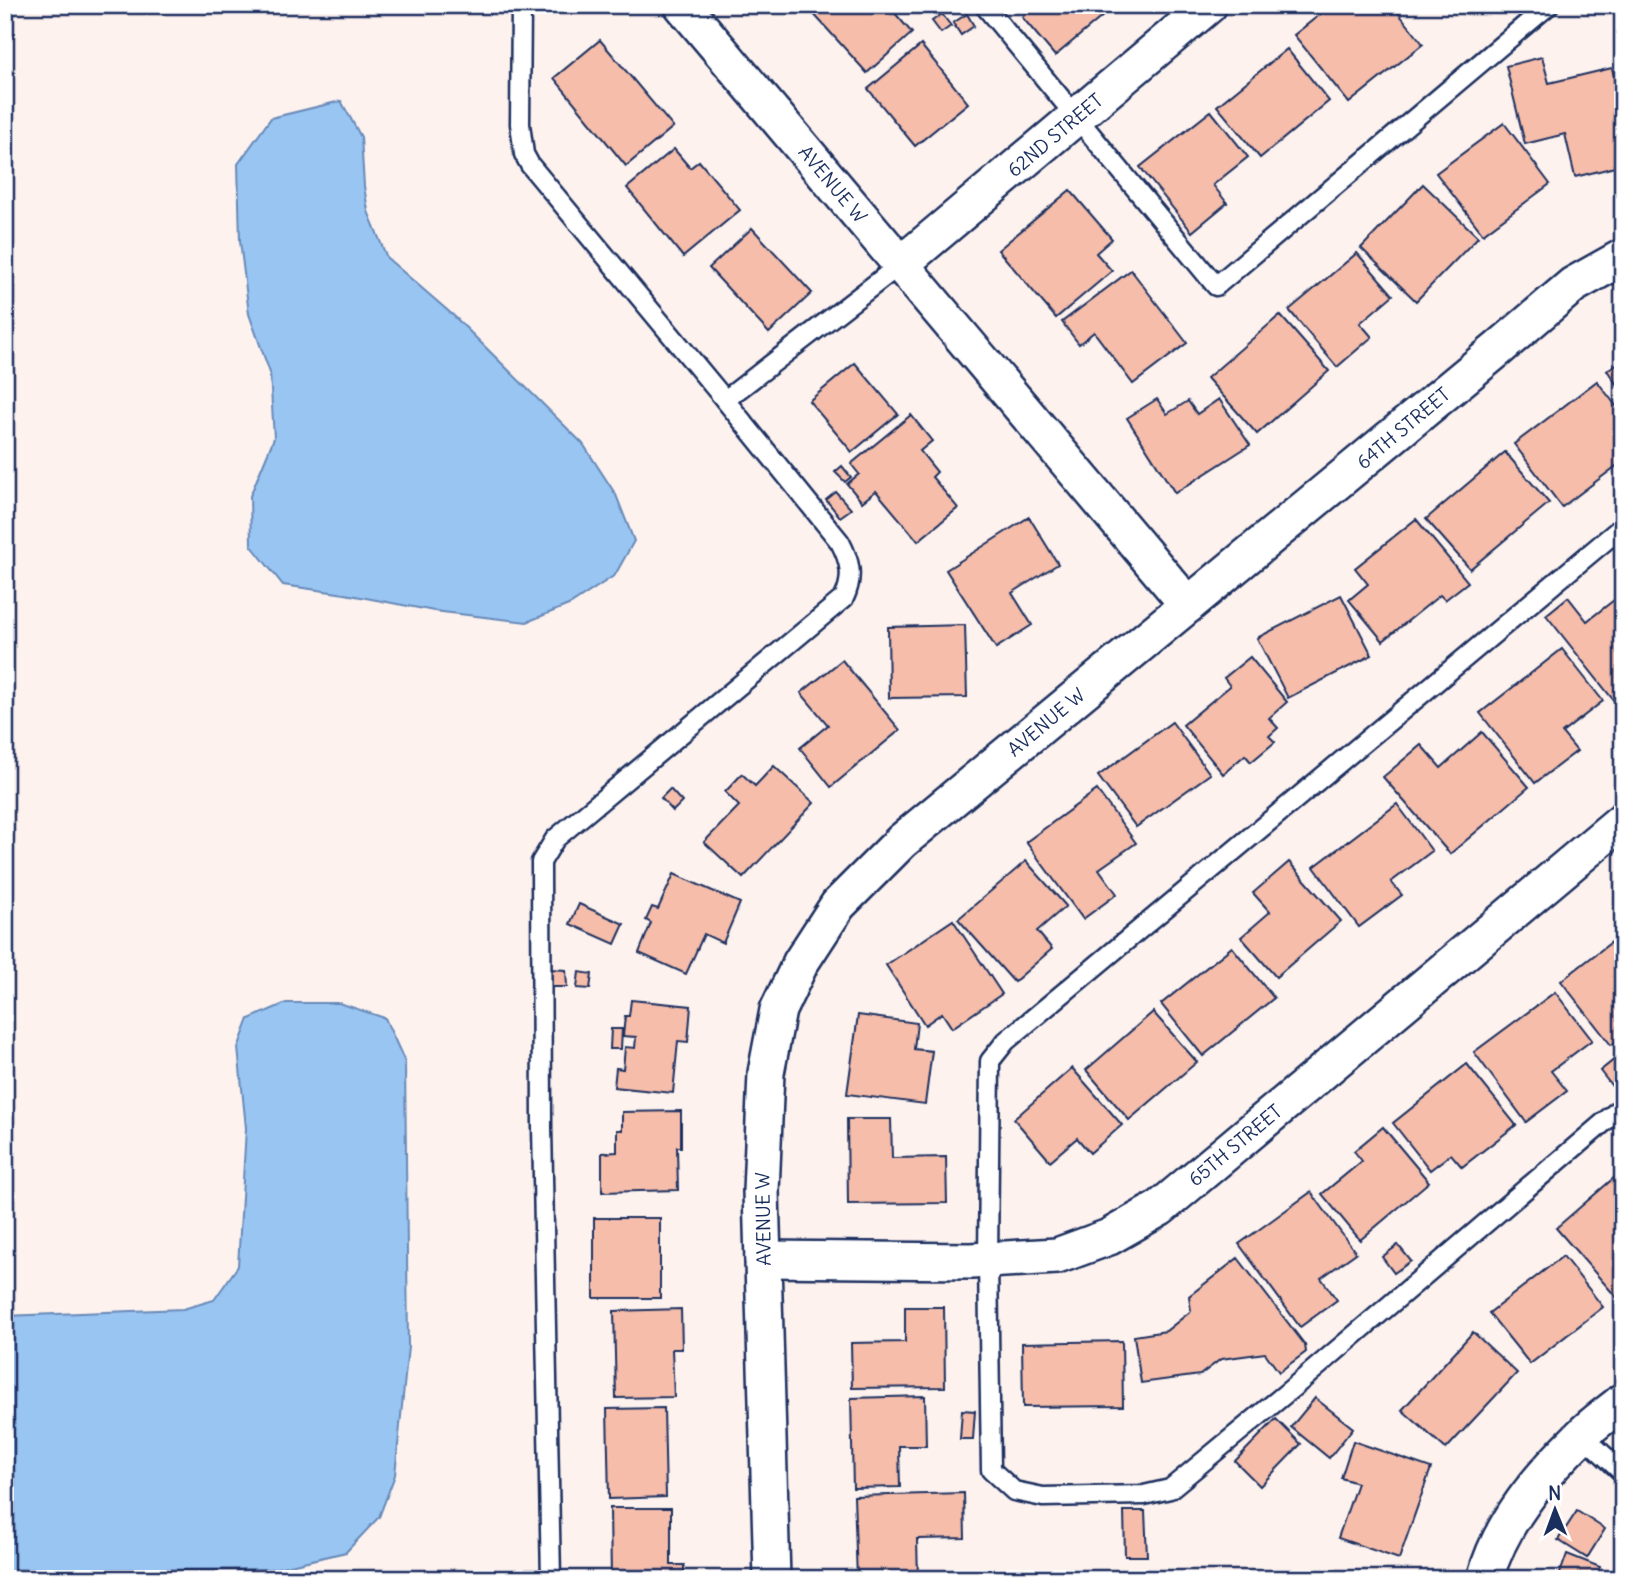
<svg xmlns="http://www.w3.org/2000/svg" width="1628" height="1584" viewBox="0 0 1628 1584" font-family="Delius,sans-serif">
<rect width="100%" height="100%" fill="#fdf2ee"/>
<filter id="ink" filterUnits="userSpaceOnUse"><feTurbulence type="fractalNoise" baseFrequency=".0143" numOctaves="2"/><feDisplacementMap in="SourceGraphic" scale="14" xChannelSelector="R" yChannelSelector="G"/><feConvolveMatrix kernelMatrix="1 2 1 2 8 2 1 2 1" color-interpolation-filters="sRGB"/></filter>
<g filter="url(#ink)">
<g fill="#99c5f3" stroke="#6789b7" stroke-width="2">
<path d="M 341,101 L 361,137 L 364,186 L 368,211 L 387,258 L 454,316 L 583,444 L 616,495 L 634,541 L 615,575 L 571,604 L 527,622 L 434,611 L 345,594 L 283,585 L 251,545 L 250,496 L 274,438 L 270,373 L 249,314 L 240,241 L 238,164 L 271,118 Z"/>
<path d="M 286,1003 L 339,1003 L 385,1018 L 405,1062 L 408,1347 L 395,1475 L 379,1517 L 346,1552 L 273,1569 L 5,1573 L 5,1316 L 183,1309 L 214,1300 L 238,1266 L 246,1128 L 238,1048 L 249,1019 Z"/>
</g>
<g fill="#f5bdaa" stroke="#1b2f5e" stroke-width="2">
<path d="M 817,5 L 888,5 L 912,33 L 867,73 L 811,11 Z"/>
<path d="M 1036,5 L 1116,5 L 1055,56 L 1022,17 Z"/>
<path d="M 1332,5 L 1392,5 L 1423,44 L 1349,103 L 1294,35 Z"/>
<path d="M 942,14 L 951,26 L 941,33 L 932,21 Z"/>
<path d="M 967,14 L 974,26 L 961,35 L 953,23 Z"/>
<path d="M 600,40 L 673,127 L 626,166 L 554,78 Z"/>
<path d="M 921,45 L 968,103 L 915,146 L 868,89 Z"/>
<path d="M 1287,49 L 1329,101 L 1260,158 L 1217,106 Z"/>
<path d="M 1542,57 L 1549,83 L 1612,68 L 1623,113 L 1623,165 L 1575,177 L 1565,134 L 1525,144 L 1506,66 Z"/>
<path d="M 1211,111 L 1248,157 L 1213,185 L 1227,203 L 1192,232 L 1140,167 Z"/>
<path d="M 1504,123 L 1550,184 L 1483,234 L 1436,173 Z"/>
<path d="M 674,149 L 690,168 L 699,161 L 740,210 L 683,257 L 627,188 Z"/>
<path d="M 1423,184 L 1478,237 L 1416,301 L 1361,248 Z"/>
<path d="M 1070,190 L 1112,239 L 1096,253 L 1112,271 L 1056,318 L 998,250 Z"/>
<path d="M 752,228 L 812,293 L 769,333 L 709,268 Z"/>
<path d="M 1357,253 L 1393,295 L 1360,323 L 1372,337 L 1337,367 L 1289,310 Z"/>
<path d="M 1131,270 L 1187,343 L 1133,384 L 1094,332 L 1079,344 L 1062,322 Z"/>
<path d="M 1280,315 L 1329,371 L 1257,434 L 1207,378 Z"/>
<path d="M 1623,360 L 1623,394 L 1607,370 Z"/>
<path d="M 855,363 L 898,414 L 852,452 L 809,401 Z"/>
<path d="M 5,372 L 7,372 L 8,431 L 5,431 Z"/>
<path d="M 1597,381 L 1623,415 L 1623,461 L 1562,507 L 1514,444 Z"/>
<path d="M 1157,399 L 1167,414 L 1188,401 L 1197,414 L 1219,399 L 1250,445 L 1175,493 L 1127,418 Z"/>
<path d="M 911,415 L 932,441 L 920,451 L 937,472 L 932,477 L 958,508 L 918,541 L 876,491 L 862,502 L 847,484 L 859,474 L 851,464 Z"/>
<path d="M 1505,452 L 1549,503 L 1470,569 L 1426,519 Z"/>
<path d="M 842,466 L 851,477 L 845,482 L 835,472 Z"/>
<path d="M 836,492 L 851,509 L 840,517 L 826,500 Z"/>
<path d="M 1029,517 L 1058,564 L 1012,593 L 1032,625 L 996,648 L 946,570 Z"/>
<path d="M 1416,519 L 1468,582 L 1445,600 L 1440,595 L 1383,641 L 1349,600 L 1368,584 L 1355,568 Z"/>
<path d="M 1623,593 L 1623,704 L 1619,707 L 1546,615 L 1568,597 L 1587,621 Z"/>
<path d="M 1341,595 L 1372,655 L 1288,698 L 1257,638 Z"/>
<path d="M 965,625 L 967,697 L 889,698 L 888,627 Z"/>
<path d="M 1562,649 L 1603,701 L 1562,733 L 1577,751 L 1535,783 L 1480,713 Z"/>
<path d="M 1250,657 L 1287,702 L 1269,718 L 1278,728 L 1269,736 L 1275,742 L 1251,762 L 1245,755 L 1223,774 L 1183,725 L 1230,686 L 1224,678 Z"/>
<path d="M 842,660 L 900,730 L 831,787 L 800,748 L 828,725 L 801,693 Z"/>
<path d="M 1172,722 L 1210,774 L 1136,827 L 1098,776 Z"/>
<path d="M 1482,732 L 1529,787 L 1450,854 L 1383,777 L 1421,745 L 1441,768 Z"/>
<path d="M 774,766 L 814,803 L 743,878 L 704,842 L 739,806 L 725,792 L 742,774 L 755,786 Z"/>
<path d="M 670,789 L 682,802 L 673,811 L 661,798 Z"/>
<path d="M 1097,790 L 1136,843 L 1099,869 L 1117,894 L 1083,919 L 1026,842 Z"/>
<path d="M 1397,804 L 1432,851 L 1391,882 L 1402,895 L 1359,927 L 1314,867 Z"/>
<path d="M 1026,861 L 1066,906 L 1037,931 L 1052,949 L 1014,982 L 958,919 Z"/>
<path d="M 1289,862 L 1341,921 L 1276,977 L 1241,937 L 1270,912 L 1253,893 Z"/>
<path d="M 674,874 L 740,903 L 723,943 L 704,934 L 686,974 L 639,953 L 651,923 L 646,920 L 652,907 L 658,909 Z"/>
<path d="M 579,904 L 624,924 L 615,944 L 570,924 Z"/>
<path d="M 953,920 L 1002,994 L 952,1028 L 942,1013 L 925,1025 L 886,965 Z"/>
<path d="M 1623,933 L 1623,1037 L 1611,1045 L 1561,981 Z"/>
<path d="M 1232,947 L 1274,998 L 1203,1056 L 1161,1004 Z"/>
<path d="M 550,969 L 566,970 L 567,987 L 551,987 Z"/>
<path d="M 579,972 L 592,974 L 590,989 L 577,988 Z"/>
<path d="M 1555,992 L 1592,1040 L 1551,1071 L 1567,1091 L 1526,1122 L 1474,1052 Z"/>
<path d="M 631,1000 L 691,1006 L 688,1042 L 678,1041 L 673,1093 L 614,1087 L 616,1068 L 623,1069 L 625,1047 L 635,1048 L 636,1037 L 623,1036 L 625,1016 L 629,1016 Z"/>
<path d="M 1153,1012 L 1197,1062 L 1129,1120 L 1086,1070 Z"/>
<path d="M 858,1015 L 917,1023 L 914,1049 L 932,1051 L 925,1104 L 847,1094 Z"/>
<path d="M 611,1029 L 622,1029 L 621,1049 L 610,1049 Z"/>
<path d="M 1615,1059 L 1623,1069 L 1623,1092 L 1619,1095 L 1600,1071 Z"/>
<path d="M 1467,1064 L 1516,1125 L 1462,1167 L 1451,1154 L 1430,1170 L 1393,1123 Z"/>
<path d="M 1072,1068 L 1122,1125 L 1090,1153 L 1077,1138 L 1050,1161 L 1014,1119 Z"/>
<path d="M 681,1111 L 681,1147 L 677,1147 L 678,1190 L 602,1192 L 602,1153 L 617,1152 L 617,1130 L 622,1130 L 622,1112 Z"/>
<path d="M 847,1119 L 891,1119 L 892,1158 L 946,1157 L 947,1203 L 848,1204 Z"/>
<path d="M 1383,1127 L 1429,1182 L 1360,1240 L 1322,1194 L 1362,1161 L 1354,1151 Z"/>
<path d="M 1623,1170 L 1623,1293 L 1617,1298 L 1556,1228 Z"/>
<path d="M 1311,1192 L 1356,1253 L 1321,1278 L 1337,1300 L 1300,1327 L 1239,1244 Z"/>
<rect x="594" y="1218" width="66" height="80"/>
<path d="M 1398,1245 L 1411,1261 L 1394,1273 L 1382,1257 Z"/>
<path d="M 1563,1256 L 1603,1307 L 1530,1364 L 1489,1313 Z"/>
<path d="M 1238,1258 L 1305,1345 L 1306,1352 L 1279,1372 L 1265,1353 L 1221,1359 L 1200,1375 L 1141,1383 L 1134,1336 L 1166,1331 L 1191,1311 L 1189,1296 Z"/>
<path d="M 905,1307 L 944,1307 L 945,1387 L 852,1388 L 851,1343 L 905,1342 Z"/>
<path d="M 681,1309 L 682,1349 L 672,1349 L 674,1397 L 616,1398 L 614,1311 Z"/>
<path d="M 1473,1332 L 1517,1373 L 1446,1449 L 1402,1410 Z"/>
<path d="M 1122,1341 L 1123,1406 L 1023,1407 L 1022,1343 Z"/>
<path d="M 925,1396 L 926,1446 L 899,1446 L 900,1487 L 853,1488 L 851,1398 Z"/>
<path d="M 1315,1398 L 1353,1428 L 1329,1458 L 1291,1427 Z"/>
<path d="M 664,1408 L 666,1497 L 609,1499 L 607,1409 Z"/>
<path d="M 962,1410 L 975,1411 L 973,1439 L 960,1439 Z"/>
<path d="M 1276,1419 L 1301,1444 L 1260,1486 L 1235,1461 Z"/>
<path d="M 1353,1441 L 1431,1468 L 1399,1559 L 1338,1538 L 1357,1483 L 1341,1478 Z"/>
<path d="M 964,1493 L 965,1538 L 917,1539 L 918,1579 L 857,1579 L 854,1496 Z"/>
<path d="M 610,1508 L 671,1508 L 671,1565 L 684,1565 L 684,1579 L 611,1579 Z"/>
<path d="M 1124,1511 L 1145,1511 L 1147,1556 L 1125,1556 Z"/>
<path d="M 1577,1511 L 1605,1529 L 1587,1558 L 1558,1540 Z"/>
<path d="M 1567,1554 L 1600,1567 L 1597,1574 L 1614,1575 L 1614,1579 L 1558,1579 Z"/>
<path d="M 1192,1574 L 1192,1579 L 1125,1579 L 1125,1575 Z"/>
</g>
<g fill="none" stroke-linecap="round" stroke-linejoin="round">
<g stroke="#1b2f5e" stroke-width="23">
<g id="service">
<path d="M 521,5 L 520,124 L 524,154 L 530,165 L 725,400 L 840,542 C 850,561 854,577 844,598 L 555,839 L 541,862 L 542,1127 L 551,1579"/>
<path d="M 984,5 L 1216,286 L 1549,5"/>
<path d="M 725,400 L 901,264"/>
<path d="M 1623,526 L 1006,1041 L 990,1061 L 988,1260 L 991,1470 L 1014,1491 L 1043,1497 L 1144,1495 L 1170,1489 L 1296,1385 L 1623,1106"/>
<path d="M 1582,1435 L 1623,1473"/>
</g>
</g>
<g stroke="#1b2f5e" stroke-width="40">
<g id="minor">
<path d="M 682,5 L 1188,605"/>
<path d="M 901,264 L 1209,5"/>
<path d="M 763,1259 L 971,1261 L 1057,1256 L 1109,1237 L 1160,1208 L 1623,820"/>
<path d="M 772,1579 L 761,1191 L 766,1073 L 778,1010 L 801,962 L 838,905 L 902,841 L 1498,349 L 1573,285 L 1623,257"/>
<path d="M 1485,1579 C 1500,1523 1540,1476 1581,1436 C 1593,1423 1609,1413 1623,1401"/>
</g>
</g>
<use href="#service" stroke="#fff" stroke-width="18"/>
<use href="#minor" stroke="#fff" stroke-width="35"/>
</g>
</g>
<g text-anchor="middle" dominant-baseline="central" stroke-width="5" stroke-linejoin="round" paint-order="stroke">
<g font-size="19" fill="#1b2f5e" stroke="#fff">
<text transform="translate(1055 135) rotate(-40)">62ND STREET</text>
<text transform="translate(833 184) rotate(50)">AVENUE W</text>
<text transform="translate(1403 428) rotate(-40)">64TH STREET</text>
<text transform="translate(1046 722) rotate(-40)">AVENUE W</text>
<text transform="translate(1235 1145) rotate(-40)">65TH STREET</text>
<text transform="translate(763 1219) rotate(-91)">AVENUE W</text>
</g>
</g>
<rect width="1628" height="1584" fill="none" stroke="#fff" stroke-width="28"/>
<rect x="14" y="14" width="1600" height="1556" fill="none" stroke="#1b2f5e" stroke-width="2.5" filter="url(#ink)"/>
<g transform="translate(1555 1510) rotate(359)" stroke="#ffffff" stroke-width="5" paint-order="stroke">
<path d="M0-5L12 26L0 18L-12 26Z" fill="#1b2f5e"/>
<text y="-10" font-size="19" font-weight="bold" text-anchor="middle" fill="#1b2f5e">N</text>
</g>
</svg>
